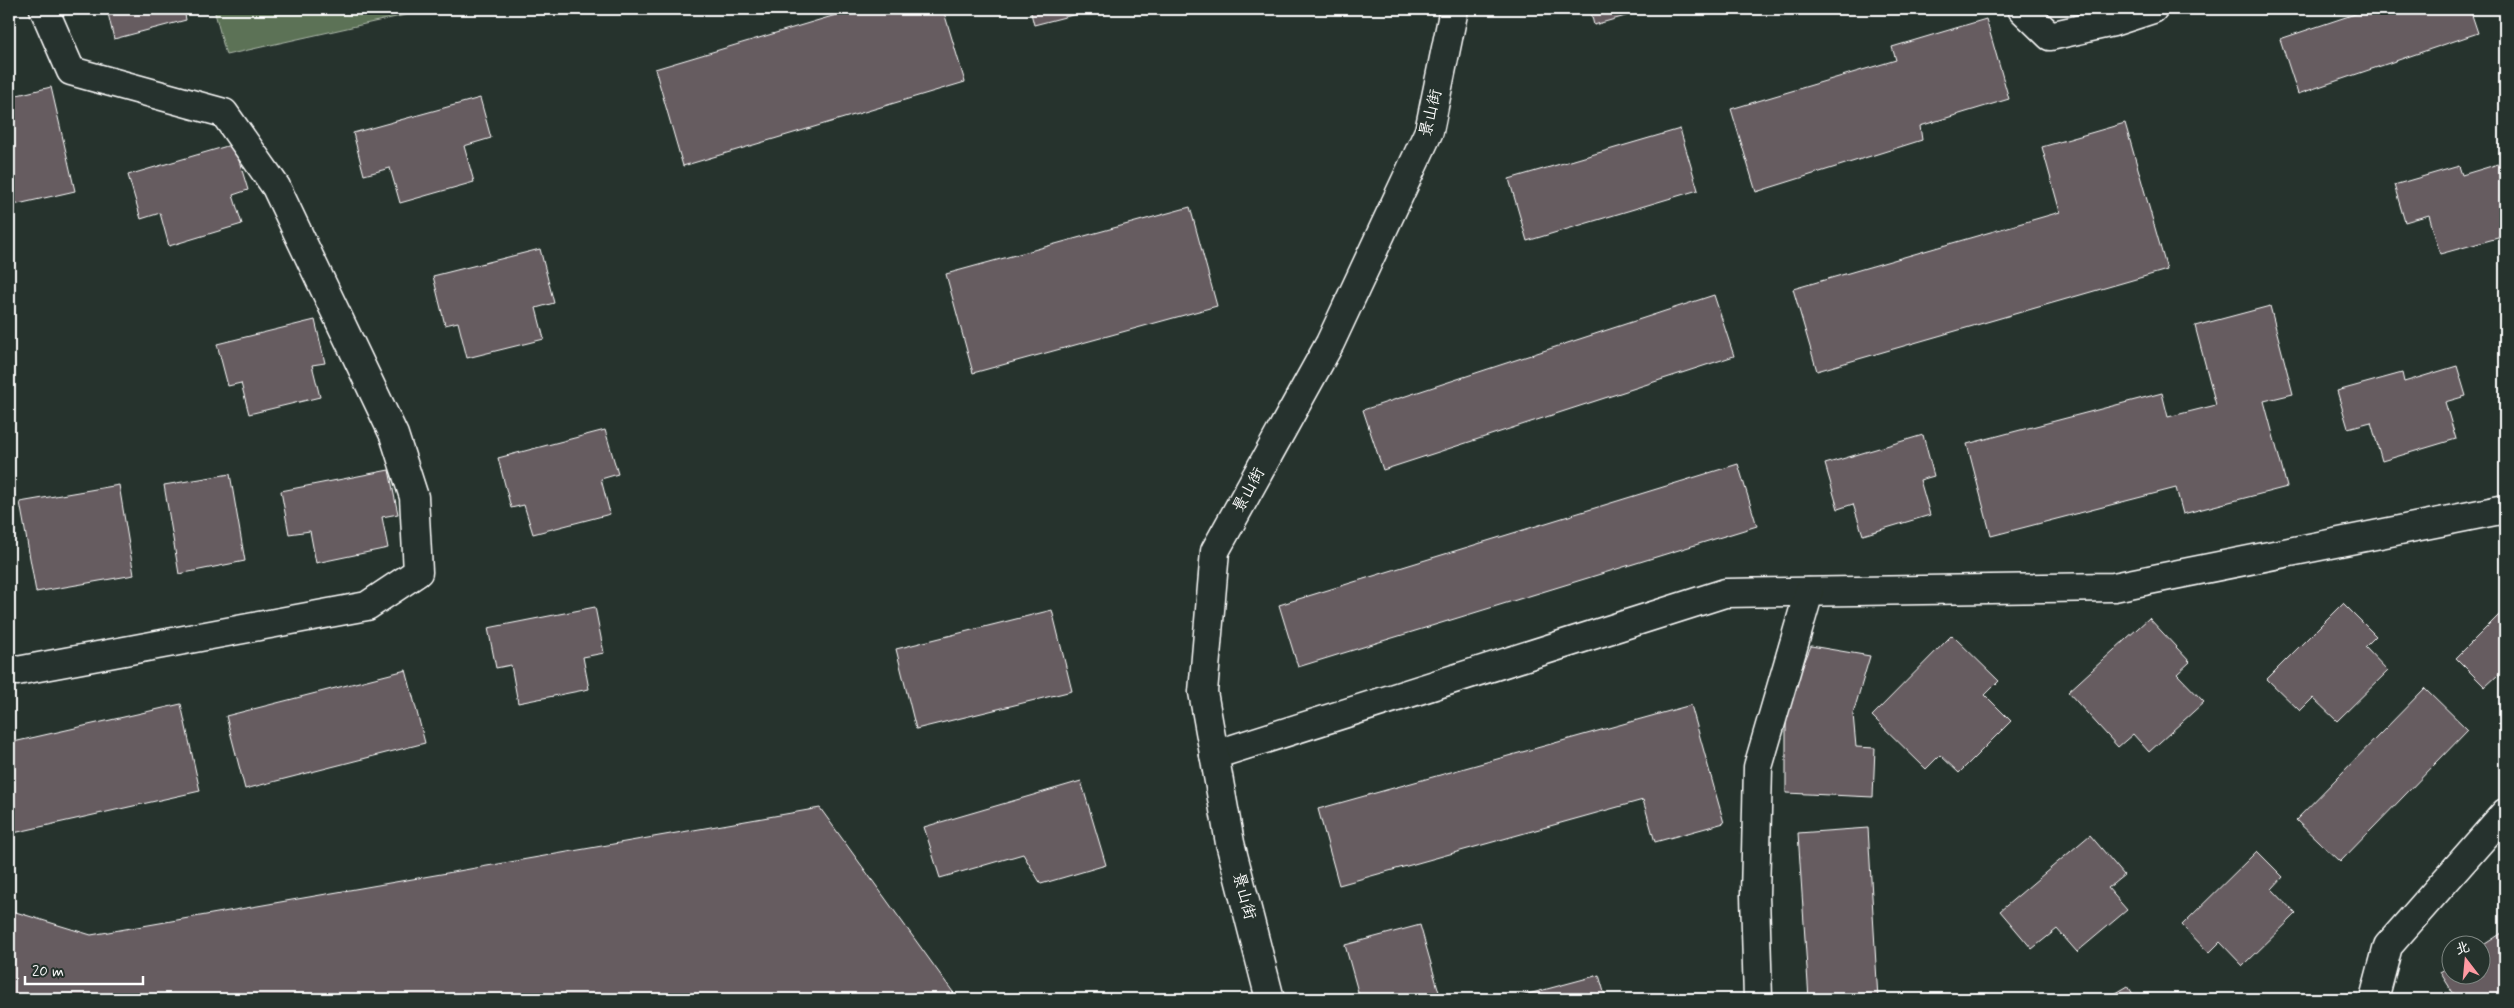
<svg xmlns="http://www.w3.org/2000/svg" width="2514" height="1008" viewBox="0 0 2514 1008" font-family="Mynerve,'LXGW WenKai TC',sans-serif">
<rect width="100%" height="100%" fill="#26332d"/>
<filter id="ink" filterUnits="userSpaceOnUse"><feTurbulence type="fractalNoise" baseFrequency=".02" numOctaves="2"/><feDisplacementMap in="SourceGraphic" scale="10" xChannelSelector="R" yChannelSelector="G"/><feConvolveMatrix kernelMatrix="1 2 1 2 8 2 1 2 1" color-interpolation-filters="sRGB"/></filter>
<g filter="url(#ink)">
<path fill="#5b7256" stroke="#adb8aa" d="M 214,9 L 432,9 L 226,55 Z"/>
<g fill="#665c61" stroke="#fff">
<path d="M 107,9 L 184,9 L 186,20 L 114,39 Z"/>
<path d="M 856,9 L 943,9 L 965,82 L 683,166 L 655,69 Z"/>
<path d="M 1030,9 L 1096,9 L 1034,25 Z"/>
<path d="M 1590,9 L 1650,9 L 1594,25 Z"/>
<path d="M 2370,9 L 2470,9 L 2478,33 L 2298,94 L 2280,39 Z"/>
<path d="M 1986,19 L 2009,99 L 1920,126 L 1922,140 L 1756,192 L 1731,109 L 1896,60 L 1892,47 Z"/>
<path d="M 51,87 L 75,191 L 9,206 L 9,97 Z"/>
<path d="M 480,98 L 491,138 L 464,146 L 474,182 L 400,203 L 390,168 L 364,175 L 353,133 Z"/>
<path d="M 2125,123 L 2167,270 L 1817,371 L 1793,289 L 2060,212 L 2042,147 Z"/>
<path d="M 1680,129 L 1698,190 L 1527,241 L 1509,179 Z"/>
<path d="M 234,144 L 248,190 L 233,195 L 242,224 L 169,246 L 160,213 L 141,219 L 128,175 Z"/>
<path d="M 2505,162 L 2505,195 L 2500,196 L 2505,213 L 2505,236 L 2440,254 L 2429,215 L 2405,222 L 2394,185 L 2459,166 L 2462,175 Z"/>
<path d="M 1190,207 L 1217,306 L 973,373 L 946,274 Z"/>
<path d="M 540,249 L 554,303 L 536,308 L 544,339 L 467,358 L 458,322 L 445,325 L 433,276 Z"/>
<path d="M 1714,295 L 1734,356 L 1383,470 L 1363,410 Z"/>
<path d="M 2270,306 L 2293,394 L 2264,401 L 2287,487 L 2183,514 L 2176,488 L 1991,536 L 1967,444 L 2162,393 L 2168,417 L 2216,405 L 2195,326 Z"/>
<path d="M 315,320 L 325,363 L 312,365 L 320,397 L 249,414 L 241,383 L 228,386 L 217,344 Z"/>
<path d="M 2457,366 L 2466,396 L 2445,402 L 2456,439 L 2382,461 L 2371,422 L 2348,428 L 2337,391 L 2402,373 L 2404,382 Z"/>
<path d="M 605,430 L 618,474 L 601,479 L 610,514 L 533,534 L 524,505 L 511,508 L 498,458 Z"/>
<path d="M 1923,435 L 1934,476 L 1920,480 L 1930,515 L 1863,535 L 1853,504 L 1838,509 L 1825,464 Z"/>
<path d="M 1738,464 L 1757,526 L 1298,667 L 1279,605 Z"/>
<path d="M 389,470 L 398,514 L 382,517 L 388,548 L 316,563 L 310,531 L 289,534 L 281,491 Z"/>
<path d="M 230,474 L 245,561 L 179,574 L 164,485 Z"/>
<path d="M 119,485 L 134,575 L 36,592 L 20,502 Z"/>
<path d="M 2343,603 L 2376,636 L 2365,647 L 2388,671 L 2337,721 L 2313,698 L 2300,711 L 2267,679 Z"/>
<path d="M 595,607 L 604,653 L 583,657 L 589,689 L 518,703 L 511,665 L 496,668 L 488,628 Z"/>
<path d="M 2505,609 L 2505,682 L 2498,675 L 2485,687 L 2456,658 Z"/>
<path d="M 1052,610 L 1072,691 L 916,729 L 896,649 Z"/>
<path d="M 2149,618 L 2190,662 L 2177,674 L 2204,702 L 2149,752 L 2133,734 L 2118,747 L 2068,692 Z"/>
<path d="M 1952,635 L 1999,681 L 1985,695 L 2011,721 L 1959,773 L 1940,755 L 1926,769 L 1872,716 Z"/>
<path d="M 1811,646 L 1870,656 L 1853,714 L 1856,747 L 1875,748 L 1873,797 L 1786,793 L 1786,707 Z"/>
<path d="M 406,670 L 425,743 L 245,789 L 226,716 Z"/>
<path d="M 2425,688 L 2468,730 L 2340,862 L 2296,820 Z"/>
<path d="M 181,704 L 200,791 L 9,834 L 9,743 Z"/>
<path d="M 1691,705 L 1724,823 L 1655,842 L 1643,800 L 1339,885 L 1318,809 Z"/>
<path d="M 1081,781 L 1106,865 L 1041,884 L 1023,854 L 940,878 L 924,827 Z"/>
<path d="M 820,808 L 958,999 L 9,999 L 9,910 L 91,935 Z"/>
<path d="M 1868,828 L 1878,999 L 1809,999 L 1798,833 Z"/>
<path d="M 2090,835 L 2124,875 L 2108,888 L 2127,910 L 2077,952 L 2057,929 L 2032,949 L 2000,911 Z"/>
<path d="M 2257,851 L 2283,877 L 2272,889 L 2296,914 L 2243,966 L 2220,942 L 2209,953 L 2182,925 Z"/>
<path d="M 1420,925 L 1441,999 L 1360,999 L 1345,945 Z"/>
<path d="M 2505,931 L 2505,999 L 2457,999 L 2440,972 L 2452,965 L 2452,976 L 2482,976 L 2482,946 Z"/>
<path d="M 1599,975 L 1606,999 L 1510,999 Z"/>
<path d="M 2128,986 L 2136,999 L 2106,999 Z"/>
</g>
<g fill="none" stroke-linecap="round" stroke-linejoin="round">
<g stroke="#fff" stroke-width="31">
<g id="minor">
<path d="M 2022,9 L 2050,36 L 2113,22 L 2153,9"/>
<path d="M 9,668 L 17,671 L 367,606 L 418,572 L 414,497 L 394,435 L 276,187 L 224,113 L 71,71 L 44,9"/>
<path d="M 1214,755 L 1725,593 L 2114,587 L 2505,509"/>
<path d="M 1758,999 L 1755,895 L 1758,767 L 1809,592"/>
<path d="M 2374,999 L 2388,946 L 2505,813"/>
</g>
</g>
<g stroke="#fff" stroke-width="31">
<path id="tertiary" d="M 1270,999 L 1230,843 L 1203,692 L 1215,551 L 1330,343 L 1429,131 L 1454,9"/>
</g>
<use href="#minor" stroke="#26332d" stroke-width="28"/>
<use href="#tertiary" stroke="#26332d" stroke-width="28"/>
</g>
</g>
<g text-anchor="middle" dominant-baseline="central" stroke-width="4.5" stroke-linejoin="round" paint-order="stroke">
<g font-size="16" fill="#fff" stroke="#26332d">
<text transform="translate(1431 113) rotate(-76)">景山街</text>
<text transform="translate(1249 490) rotate(-61)">景山街</text>
<text transform="translate(1244 896) rotate(75)">景山街</text>
</g>
</g>
<rect width="2514" height="1008" fill="none" stroke="#26332d" stroke-width="30"/>
<rect x="15" y="15" width="2484" height="978" fill="none" stroke="#fff" stroke-width="2" filter="url(#ink)"/>
<g transform="translate(2466 960) rotate(344)"><circle r="24" fill="#26332d" stroke="#7d8581"/>
<path d="M0-4L9 19L0 12L-9 19Z" fill="#ff9aa2"/>
<text y="-8" font-size="14" font-weight="bold" text-anchor="middle" fill="#ffffff">北</text>
</g>
<path d="M25 976v8h118v-8" fill="none" stroke="#ffffff" stroke-width="2.5"/>
<text x="32" y="976" font-size="15" fill="#ffffff" stroke="#26332d" stroke-width="4" paint-order="stroke">20 m</text>
</svg>
